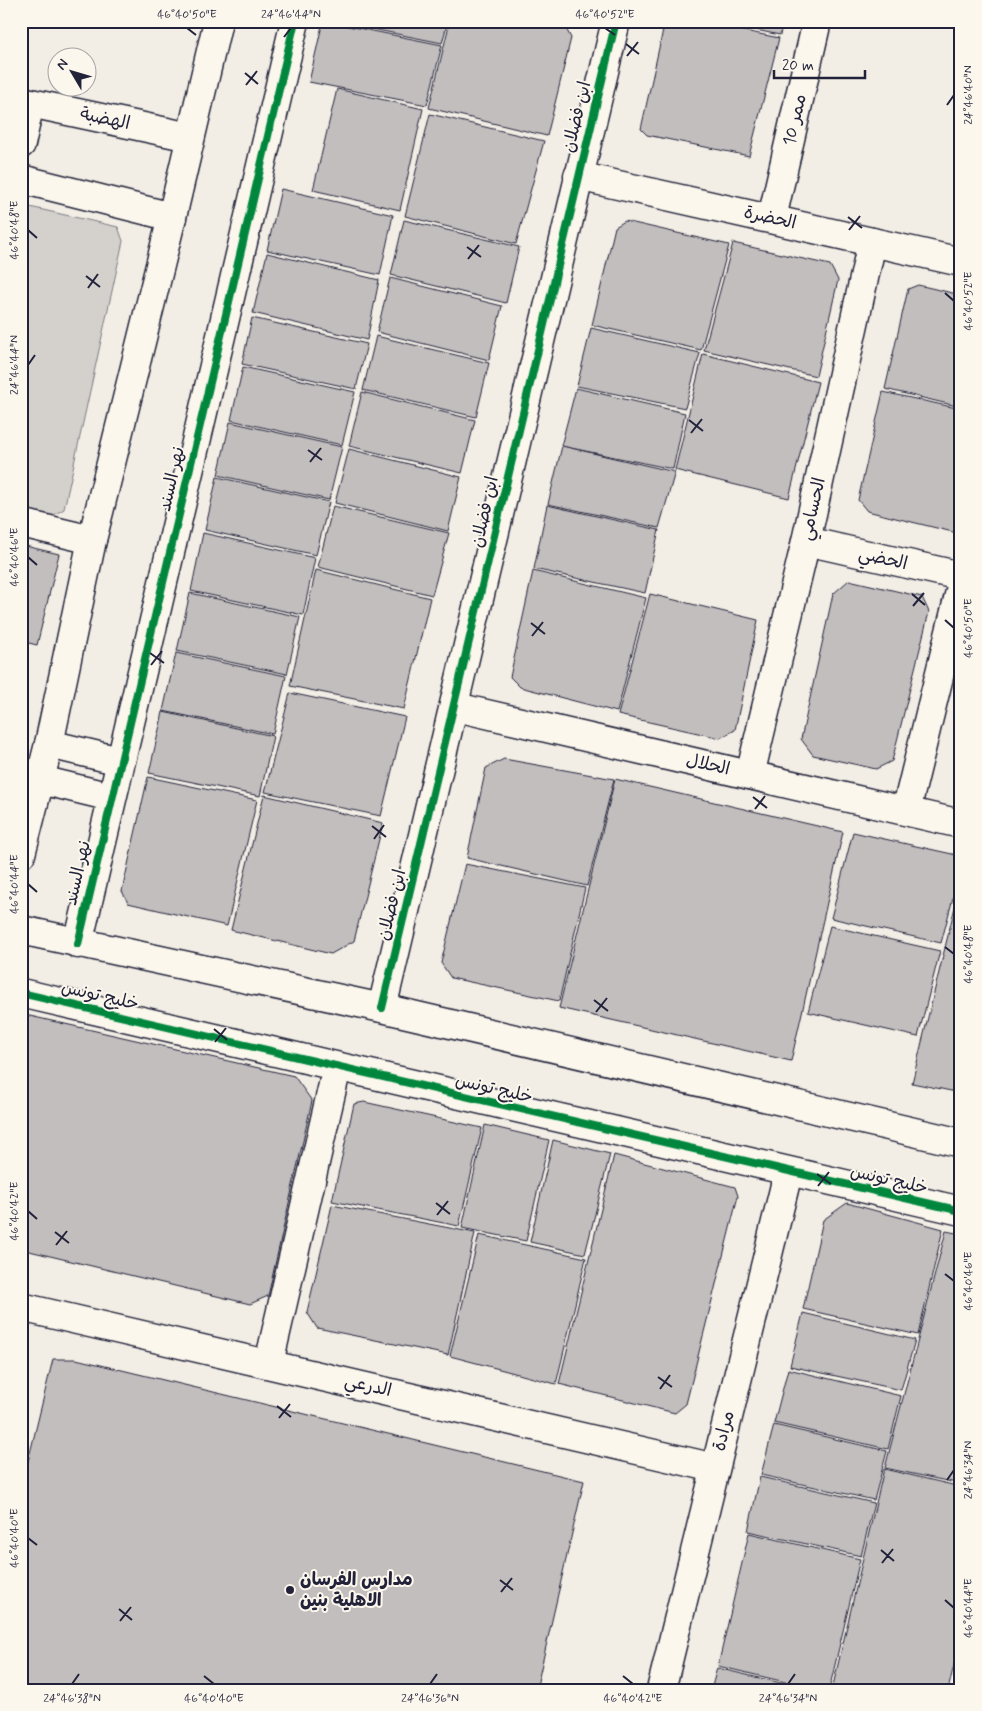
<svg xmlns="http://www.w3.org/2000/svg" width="982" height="1711" viewBox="0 0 982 1711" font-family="Mynerve,'Playpen Sans Arabic',sans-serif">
<rect width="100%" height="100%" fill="#f2eee5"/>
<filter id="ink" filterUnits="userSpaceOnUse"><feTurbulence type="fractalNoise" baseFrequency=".02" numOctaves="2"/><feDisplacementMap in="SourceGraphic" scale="10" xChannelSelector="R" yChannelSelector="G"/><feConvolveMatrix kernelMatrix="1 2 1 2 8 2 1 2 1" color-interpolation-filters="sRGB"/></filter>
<g filter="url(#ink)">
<path fill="#d4d1cc" stroke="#7b7a84" d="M 21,205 L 118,227 L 123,241 L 64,509 L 47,519 L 21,513 Z"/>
<g fill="#c2bebe" stroke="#22223b">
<path d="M 323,21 L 442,45 L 427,105 L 309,82 Z"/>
<path d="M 333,21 L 448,21 L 442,43 Z"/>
<path d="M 450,21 L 562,21 L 571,38 L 547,136 L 429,108 Z"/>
<path d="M 665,21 L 695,21 L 779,38 L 749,156 L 647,135 L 641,129 Z"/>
<path d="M 712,21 L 783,21 L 780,35 Z"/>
<path d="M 337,89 L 423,109 L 400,210 L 313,190 Z"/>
<path d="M 430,114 L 544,141 L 516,244 L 405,216 Z"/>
<path d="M 281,189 L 393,215 L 380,275 L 267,250 Z"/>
<path d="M 404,220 L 519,247 L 506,303 L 391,275 Z"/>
<path d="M 625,221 L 729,245 L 701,350 L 592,325 L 615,227 Z"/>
<path d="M 733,243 L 830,265 L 838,280 L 816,376 L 704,350 Z"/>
<path d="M 267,253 L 379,280 L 367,340 L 253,313 Z"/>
<path d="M 390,278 L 502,306 L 489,360 L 377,332 Z"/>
<path d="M 918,285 L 961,295 L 961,407 L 885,389 L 908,289 Z"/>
<path d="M 252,318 L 367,344 L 356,389 L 242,364 Z"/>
<path d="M 591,328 L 700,353 L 685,408 L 577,386 Z"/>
<path d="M 376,336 L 489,363 L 476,417 L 363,390 Z"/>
<path d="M 703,354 L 818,382 L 789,498 L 675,470 Z"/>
<path d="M 243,367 L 355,392 L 342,445 L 231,420 Z"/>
<path d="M 576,388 L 685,413 L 673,469 L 561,446 Z"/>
<path d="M 362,392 L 475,420 L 462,473 L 349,446 Z"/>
<path d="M 883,392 L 961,409 L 961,534 L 867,511 L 858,500 Z"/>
<path d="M 230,422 L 342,447 L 329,500 L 218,475 Z"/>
<path d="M 562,446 L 675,472 L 659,528 L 548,504 Z"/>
<path d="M 349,449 L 461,477 L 448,531 L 335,503 Z"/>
<path d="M 217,477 L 329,502 L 316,555 L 205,530 Z"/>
<path d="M 547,505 L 659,530 L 645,593 L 534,569 Z"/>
<path d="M 333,506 L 449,533 L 432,595 L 318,567 Z"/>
<path d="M 203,533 L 315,558 L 303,615 L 191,591 Z"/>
<path d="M 21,545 L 59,554 L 37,645 L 21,641 Z"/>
<path d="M 316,570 L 430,598 L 404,709 L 290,686 Z"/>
<path d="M 533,571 L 646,598 L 617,712 L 520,687 L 510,677 Z"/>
<path d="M 849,580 L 922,597 L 929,612 L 892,761 L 876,769 L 813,755 L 801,739 L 833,594 Z"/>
<path d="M 190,593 L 300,617 L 287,674 L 177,651 Z"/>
<path d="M 650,594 L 758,620 L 735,730 L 720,738 L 618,715 Z"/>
<path d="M 176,653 L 286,676 L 273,734 L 163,711 Z"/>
<path d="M 290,693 L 405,717 L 381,816 L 265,792 Z"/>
<path d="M 163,712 L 273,736 L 260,796 L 149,773 Z"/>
<path d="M 504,759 L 614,779 L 587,886 L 467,858 L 486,768 Z"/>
<path d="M 148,777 L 257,800 L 227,926 L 128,903 L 122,891 Z"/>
<path d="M 615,779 L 843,832 L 791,1061 L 559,1008 Z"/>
<path d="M 264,795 L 383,823 L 354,941 L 331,954 L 231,930 Z"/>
<path d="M 853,832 L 961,856 L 961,868 L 941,943 L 831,918 Z"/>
<path d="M 465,864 L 585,888 L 559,1001 L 451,978 L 441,963 Z"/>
<path d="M 961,882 L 961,1093 L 912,1083 Z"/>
<path d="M 830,926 L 940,951 L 918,1037 L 808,1012 Z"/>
<path d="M 21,1014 L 294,1076 L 312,1101 L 268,1296 L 250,1304 L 21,1249 Z"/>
<path d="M 364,1102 L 482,1128 L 459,1226 L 332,1201 L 354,1104 Z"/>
<path d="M 485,1125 L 549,1140 L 526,1241 L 462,1228 Z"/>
<path d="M 553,1140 L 610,1154 L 585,1254 L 530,1242 Z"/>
<path d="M 614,1155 L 735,1187 L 738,1196 L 686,1404 L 675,1413 L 559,1384 Z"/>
<path d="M 847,1203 L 943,1229 L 918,1335 L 803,1309 L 823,1220 Z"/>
<path d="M 332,1205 L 475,1233 L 448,1355 L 317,1328 L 307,1312 Z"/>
<path d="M 946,1231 L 961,1234 L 961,1484 L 885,1468 Z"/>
<path d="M 479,1235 L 586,1258 L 556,1384 L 450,1356 Z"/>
<path d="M 803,1313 L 915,1340 L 901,1390 L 790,1366 Z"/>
<path d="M 53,1359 L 76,1359 L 584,1481 L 536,1690 L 21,1690 L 21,1490 Z"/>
<path d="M 788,1369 L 901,1396 L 888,1449 L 774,1423 Z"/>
<path d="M 774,1425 L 887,1451 L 874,1500 L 761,1475 Z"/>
<path d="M 884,1469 L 961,1487 L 961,1636 L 948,1690 L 832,1690 Z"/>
<path d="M 760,1477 L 874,1503 L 861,1556 L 748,1531 Z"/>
<path d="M 749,1533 L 860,1559 L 829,1690 L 819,1690 L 718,1666 Z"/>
<path d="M 717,1668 L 810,1690 L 711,1690 Z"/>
</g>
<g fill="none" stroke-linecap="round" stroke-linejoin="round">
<g stroke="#22223b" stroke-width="31">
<g id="minor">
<path d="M 21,101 L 190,137"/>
<path d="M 21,144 L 30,103"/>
<path d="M 578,176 L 961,262"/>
<path d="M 21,179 L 172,217"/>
<path d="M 772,218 L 817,21"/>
<path d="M 21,523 L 92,540"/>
<path d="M 806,541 L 961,576"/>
<path d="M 456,707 L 961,824"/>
<path d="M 49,744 L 120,761"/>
<path d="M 750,775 L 806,541 L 872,242"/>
<path d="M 41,780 L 111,797"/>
<path d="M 906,811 L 961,587"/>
<path d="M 21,854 L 49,744 L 92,540 L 172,217 L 218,21"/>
<path d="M 21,930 L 382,1008 L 961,1143"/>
<path d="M 78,944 L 295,21"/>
<path d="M 21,993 L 961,1211"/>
<path d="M 382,1008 C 462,680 535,350 616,21"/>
<path d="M 21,1307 L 715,1468"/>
<path d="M 269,1363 L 337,1067"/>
<path d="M 661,1690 L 788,1173"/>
</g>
</g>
<use href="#minor" stroke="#fbf7ec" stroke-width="28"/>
<g stroke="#fbf7ec" stroke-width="11">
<g id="cycleway">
<path d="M 78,944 L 295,21"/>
<path d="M 21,993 L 961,1211"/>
<path d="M 382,1008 C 462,680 535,350 616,21"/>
</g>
</g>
<use href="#cycleway" stroke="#00873e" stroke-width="8"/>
</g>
</g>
<path fill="none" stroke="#22223b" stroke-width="2" d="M 187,28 L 196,35M 605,28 L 615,35M 284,37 L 291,28M 626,44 L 639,54M 627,56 L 638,42M 245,73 L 258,84M 246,85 L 257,71M 947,105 L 954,95M 848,217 L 862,228M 28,230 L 37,238M 849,230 L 860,216M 467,247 L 481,257M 468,259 L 479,245M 86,276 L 100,287M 88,288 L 98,274M 945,293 L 954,301M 28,365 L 35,355M 689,420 L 703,431M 691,433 L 702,419M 308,450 L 322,460M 310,462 L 321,448M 28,557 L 37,565M 912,594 L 925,605M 913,606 L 924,593M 945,620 L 954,628M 531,623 L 545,634M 532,636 L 543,622M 150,653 L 164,663M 151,665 L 162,651M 753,797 L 767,808M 755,809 L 765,796M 372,826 L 386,837M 374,839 L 384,825M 28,884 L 37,892M 945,947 L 954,954M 594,1000 L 608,1011M 596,1012 L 607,998M 214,1029 L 227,1040M 215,1042 L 226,1028M 817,1174 L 831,1184M 818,1186 L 829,1172M 436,1203 L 450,1214M 28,1211 L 37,1219M 437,1215 L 448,1201M 55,1232 L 69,1243M 56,1245 L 67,1231M 945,1274 L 954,1281M 658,1377 L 672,1387M 660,1389 L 670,1375M 277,1406 L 291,1417M 279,1418 L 290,1404M 947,1480 L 954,1470M 28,1538 L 37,1545M 881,1550 L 894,1561M 882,1563 L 893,1549M 500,1580 L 513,1590M 501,1592 L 512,1578M 945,1600 L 954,1608M 119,1609 L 132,1620M 120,1621 L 131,1607M 204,1676 L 214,1684M 623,1676 L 633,1684M 72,1684 L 79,1674M 430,1684 L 437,1674M 788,1684 L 795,1674"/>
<circle fill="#22223b" stroke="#fbf7ec" stroke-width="2" cx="290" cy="1590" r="5"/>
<g text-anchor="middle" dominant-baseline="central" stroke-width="4" stroke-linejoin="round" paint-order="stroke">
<g font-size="18" fill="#22223b" stroke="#fbf7ec">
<text transform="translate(577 117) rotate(-76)">ابن فضلان</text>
<text transform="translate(105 119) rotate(12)">الهضبة</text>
<text transform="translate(795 120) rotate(-77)">ممر 10</text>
<text transform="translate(770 218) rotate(13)">الحضرة</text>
<text transform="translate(172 479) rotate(-77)">نهر السند</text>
<text transform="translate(813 509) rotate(-77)">الحسامي</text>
<text transform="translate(485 512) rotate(-77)">ابن فضلان</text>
<text transform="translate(883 559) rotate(13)">الحضي</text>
<text transform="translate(708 765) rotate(13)">الحلال</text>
<text transform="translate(78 873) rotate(-77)">نهر السند</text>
<text transform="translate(392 905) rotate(-76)">ابن فضلان</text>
<text transform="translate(100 996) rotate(13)">خليج تونس</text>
<text transform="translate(494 1089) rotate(13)">خليج تونس</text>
<text transform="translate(889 1180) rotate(13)">خليج تونس</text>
<text transform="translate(368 1386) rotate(13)">الدرعي</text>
<text transform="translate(724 1431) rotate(-76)">مرادة</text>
</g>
<g font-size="18" font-weight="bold" fill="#22223b" stroke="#fbf7ec" text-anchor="start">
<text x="300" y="1580">مدارس الفرسان<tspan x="300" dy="21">الاهلية بنين</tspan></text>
</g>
</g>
<rect width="982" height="1711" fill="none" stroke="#fbf7ec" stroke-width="55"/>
<g transform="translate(72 72) rotate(308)"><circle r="24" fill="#fbf7ec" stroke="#a4a2a5"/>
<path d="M0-4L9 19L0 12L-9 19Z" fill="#22223b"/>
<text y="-8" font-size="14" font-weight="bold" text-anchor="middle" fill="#22223b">N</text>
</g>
<path d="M774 70v8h91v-8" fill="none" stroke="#22223b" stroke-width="2.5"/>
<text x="782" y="70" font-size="15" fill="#22223b" stroke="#fbf7ec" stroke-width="4" paint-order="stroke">20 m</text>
<rect x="28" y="28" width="926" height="1656" fill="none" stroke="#22223b" stroke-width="2"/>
<g font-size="12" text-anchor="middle" fill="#22223b">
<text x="187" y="18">46°40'50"E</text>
<text x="291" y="18">24°46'44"N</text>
<text x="605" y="18">46°40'52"E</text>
<text transform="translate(968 95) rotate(-90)" y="4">24°46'40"N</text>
<text transform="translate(14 230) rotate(-90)" y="4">46°40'48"E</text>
<text transform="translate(968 301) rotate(-90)" y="4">46°40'52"E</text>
<text transform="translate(14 365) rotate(-90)" y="4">24°46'44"N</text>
<text transform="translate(14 557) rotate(-90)" y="4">46°40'46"E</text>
<text transform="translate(968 628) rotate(-90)" y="4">46°40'50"E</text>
<text transform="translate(14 884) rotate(-90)" y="4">46°40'44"E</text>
<text transform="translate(968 954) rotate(-90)" y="4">46°40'48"E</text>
<text transform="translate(14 1211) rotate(-90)" y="4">46°40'42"E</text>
<text transform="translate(968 1281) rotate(-90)" y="4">46°40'46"E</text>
<text transform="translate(968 1470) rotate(-90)" y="4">24°46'34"N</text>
<text transform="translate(14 1538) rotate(-90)" y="4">46°40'40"E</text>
<text transform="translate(968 1608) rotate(-90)" y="4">46°40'44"E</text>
<text x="72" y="1702">24°46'38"N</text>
<text x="214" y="1702">46°40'40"E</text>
<text x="430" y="1702">24°46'36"N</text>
<text x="633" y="1702">46°40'42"E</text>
<text x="788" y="1702">24°46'34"N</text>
</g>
</svg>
